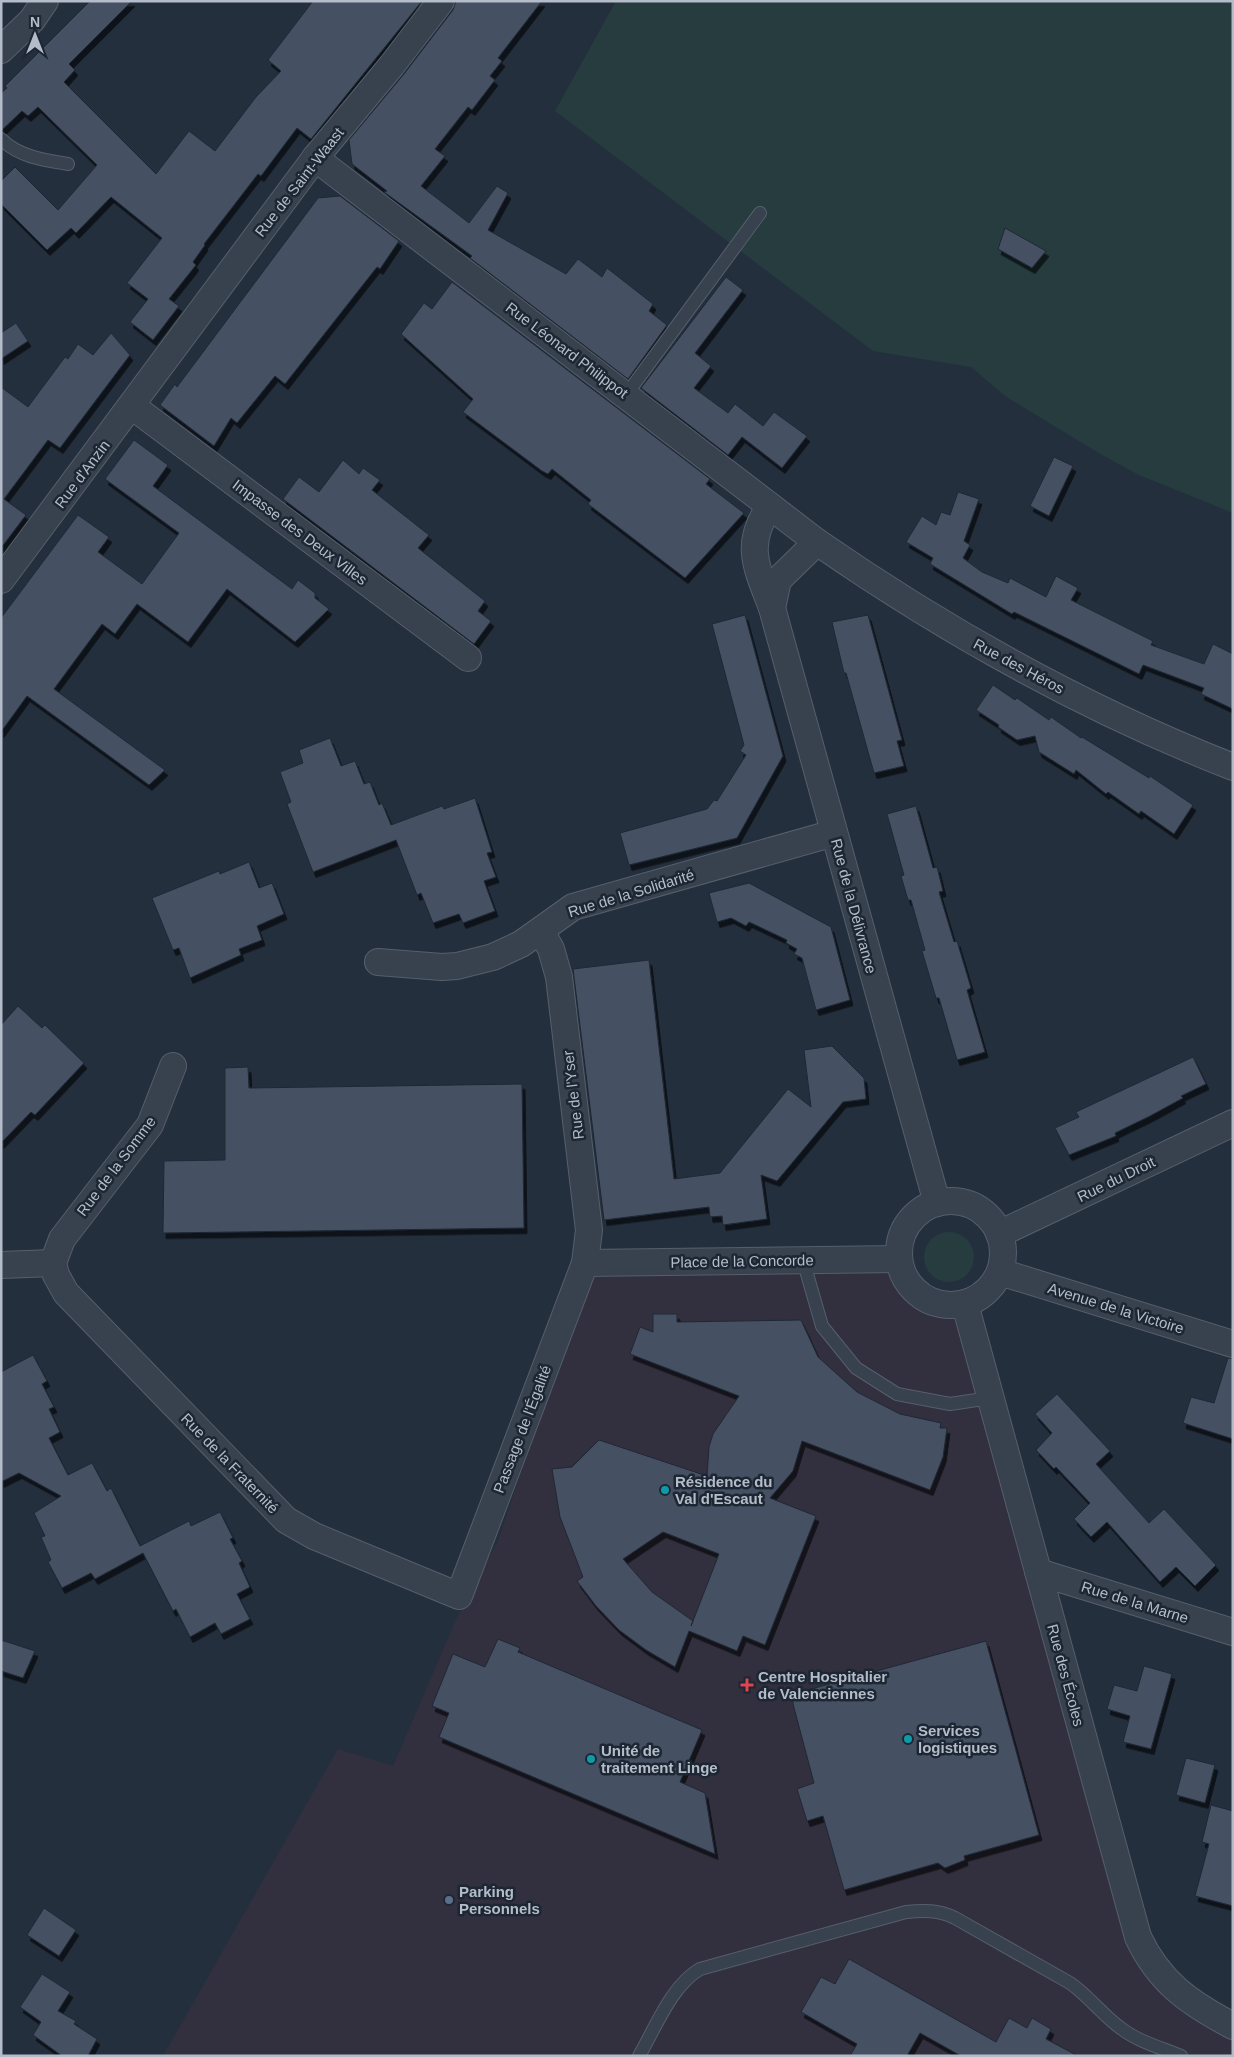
<svg xmlns="http://www.w3.org/2000/svg" width="1234" height="2057" viewBox="0 0 1234 2057" font-family="Helvetica,sans-serif">
<defs>
<filter id="shadow"><feDropShadow dx="3" dy="5.5" stdDeviation="0" flood-color="#0009"/></filter>
</defs>
<rect width="100%" height="100%" fill="#242f3e"/>
<path fill="#32303f" d="M 897,1262 L 921,1295 L 963,1309 L 1149,1954 L 1233,2028 L 1233,2056 L 163,2056 L 338,1749 L 393,1766 L 455,1622 L 498,1541 L 588,1272 Z"/>
<g fill="#263c3f">
<path d="M 616,1 L 1233,1 L 1233,513 L 1139,475 L 1102,455 L 1005,396 L 971,367 L 873,351 L 555,111 Z"/>
<circle cx="949" cy="1257" r="25"/>
</g>
<g fill="#455162" stroke="#1f2835" fill-rule="evenodd" filter="url(#shadow)">
<path d="M 90,1 L 132,1 L 69,64 L 75,70 L 64,82 L 156,174 L 189,131 L 215,151 L 256,97 L 281,71 L 268,60 L 313,1 L 422,1 L 311,139 L 297,128 L 261,176 L 258,174 L 204,244 L 205,245 L 193,262 L 196,265 L 169,299 L 179,306 L 153,340 L 130,322 L 148,299 L 127,283 L 162,238 L 111,197 L 76,233 L 71,228 L 47,250 L 1,204 L 1,181 L 15,167 L 58,210 L 97,165 L 38,107 L 28,116 L 22,111 L 1,131 L 1,93 L 7,88 L 5,86 Z"/>
<path d="M 456,1 L 542,1 L 498,58 L 502,61 L 490,76 L 495,80 L 472,110 L 468,107 L 435,149 L 445,156 L 421,186 L 469,223 L 497,186 L 508,193 L 488,230 L 566,274 L 578,259 L 602,277 L 607,268 L 653,304 L 649,311 L 667,325 L 628,379 L 470,258 L 472,256 L 384,192 L 387,191 L 352,164 L 349,140 L 404,74 L 453,10 Z"/>
<path d="M 340,196 L 399,241 L 380,269 L 377,267 L 285,384 L 275,376 L 237,423 L 231,418 L 214,446 L 160,405 L 175,384 L 177,387 L 318,198 Z"/>
<path d="M 1005,228 L 1046,251 L 1032,268 L 998,249 Z"/>
<path d="M 726,277 L 743,290 L 695,353 L 711,366 L 694,388 L 728,413 L 735,404 L 763,426 L 774,412 L 807,436 L 782,468 L 742,437 L 728,455 L 641,388 Z"/>
<path d="M 452,282 L 710,479 L 706,484 L 744,513 L 685,578 L 588,504 L 591,500 L 552,469 L 548,474 L 542,471 L 463,412 L 473,399 L 401,334 L 424,303 L 432,309 Z"/>
<path d="M 16,323 L 28,341 L 1,359 L 1,333 Z"/>
<path d="M 111,333 L 130,355 L 60,448 L 48,440 L 4,499 L 26,515 L 1,548 L 1,387 L 28,407 L 65,357 L 68,359 L 78,344 L 93,355 Z"/>
<path d="M 134,440 L 168,465 L 153,486 L 292,589 L 298,580 L 315,593 L 315,598 L 329,609 L 295,642 L 227,589 L 188,642 L 137,604 L 115,634 L 102,624 L 54,689 L 165,770 L 149,785 L 27,696 L 1,732 L 1,618 L 78,515 L 109,537 L 98,552 L 142,584 L 179,533 L 105,479 Z"/>
<path d="M 1054,457 L 1073,466 L 1049,516 L 1030,506 Z"/>
<path d="M 343,460 L 359,474 L 363,468 L 380,480 L 372,490 L 429,535 L 418,548 L 485,601 L 478,611 L 491,621 L 474,644 L 283,499 L 299,477 L 319,492 Z"/>
<path d="M 958,492 L 979,499 L 964,541 L 970,545 L 963,558 L 982,572 L 1008,583 L 1010,578 L 1046,597 L 1056,576 L 1078,588 L 1071,600 L 1153,641 L 1151,645 L 1204,664 L 1213,644 L 1233,654 L 1233,709 L 1201,694 L 1204,688 L 1143,665 L 1139,674 L 1014,612 L 1012,614 L 930,564 L 933,558 L 906,542 L 922,516 L 936,525 L 941,512 L 950,515 Z"/>
<path d="M 745,615 L 783,756 L 737,838 L 629,865 L 620,833 L 707,809 L 714,800 L 717,801 L 746,755 L 740,751 L 744,745 L 712,624 Z"/>
<path d="M 868,615 L 902,740 L 897,741 L 904,766 L 874,773 L 846,673 L 844,673 L 832,622 Z"/>
<path d="M 993,685 L 1015,700 L 1017,698 L 1049,720 L 1051,717 L 1081,738 L 1082,737 L 1149,778 L 1150,776 L 1193,805 L 1174,834 L 1141,811 L 1139,814 L 1108,792 L 1106,794 L 1076,770 L 1074,774 L 1039,752 L 1035,736 L 1017,740 L 998,727 L 999,725 L 976,710 Z"/>
<path d="M 330,738 L 341,766 L 355,761 L 364,784 L 370,782 L 379,805 L 382,803 L 391,825 L 442,806 L 444,809 L 475,798 L 492,852 L 487,853 L 496,877 L 484,881 L 495,911 L 463,923 L 459,914 L 433,923 L 421,893 L 417,895 L 396,840 L 313,872 L 287,804 L 291,802 L 280,772 L 303,763 L 299,750 Z"/>
<path d="M 916,806 L 933,868 L 937,867 L 943,891 L 939,892 L 954,942 L 957,941 L 971,988 L 967,990 L 985,1052 L 957,1060 L 939,998 L 936,998 L 922,951 L 925,950 L 911,900 L 908,900 L 901,876 L 904,875 L 887,814 Z"/>
<path d="M 249,862 L 259,888 L 272,883 L 284,914 L 257,926 L 262,940 L 239,949 L 241,955 L 190,978 L 179,948 L 173,950 L 152,898 L 219,871 L 220,874 Z"/>
<path d="M 749,883 L 831,927 L 850,1000 L 816,1010 L 802,958 L 794,954 L 797,949 L 786,943 L 787,940 L 749,922 L 746,926 L 731,918 L 717,922 L 709,893 Z"/>
<path d="M 649,960 L 674,1179 L 720,1173 L 788,1089 L 811,1107 L 804,1050 L 832,1046 L 864,1078 L 866,1099 L 843,1102 L 777,1181 L 761,1175 L 767,1219 L 723,1225 L 722,1216 L 710,1217 L 709,1207 L 604,1220 L 573,969 Z"/>
<path d="M 18,1006 L 42,1028 L 45,1025 L 84,1063 L 35,1115 L 31,1112 L 1,1143 L 1,1025 Z"/>
<path d="M 1193,1057 L 1206,1084 L 1181,1096 L 1183,1098 L 1150,1116 L 1115,1133 L 1116,1136 L 1069,1155 L 1055,1128 L 1079,1117 L 1076,1112 Z"/>
<path d="M 248,1067 L 249,1088 L 522,1084 L 524,1228 L 163,1233 L 164,1161 L 225,1160 L 225,1068 Z"/>
<path d="M 653,1314 L 677,1314 L 677,1322 L 801,1320 L 818,1357 L 857,1392 L 900,1414 L 941,1423 L 940,1428 L 947,1428 L 943,1457 L 930,1490 L 802,1441 L 793,1471 L 770,1498 L 816,1516 L 765,1645 L 743,1636 L 737,1651 L 689,1631 L 675,1667 L 646,1650 L 619,1630 L 596,1606 L 577,1581 L 583,1577 L 560,1517 L 552,1469 L 572,1467 L 599,1440 L 707,1476 L 709,1447 L 713,1434 L 739,1396 L 630,1354 L 640,1327 L 653,1332 ZM 663,1532 L 719,1554 L 691,1626 L 693,1621 L 652,1592 L 623,1559 Z"/>
<path d="M 33,1355 L 47,1381 L 42,1384 L 54,1407 L 49,1409 L 60,1432 L 49,1438 L 68,1475 L 92,1463 L 107,1491 L 111,1488 L 140,1546 L 189,1521 L 191,1526 L 220,1512 L 233,1538 L 230,1539 L 242,1561 L 239,1563 L 250,1587 L 237,1594 L 250,1619 L 221,1634 L 215,1623 L 190,1637 L 176,1609 L 173,1611 L 143,1553 L 95,1579 L 91,1573 L 62,1588 L 48,1562 L 51,1560 L 41,1537 L 45,1536 L 34,1513 L 61,1496 L 19,1473 L 1,1482 L 1,1372 Z"/>
<path d="M 1228,1358 L 1233,1359 L 1233,1439 L 1183,1423 L 1191,1397 L 1214,1403 Z"/>
<path d="M 1057,1394 L 1110,1451 L 1096,1464 L 1149,1523 L 1164,1509 L 1216,1565 L 1195,1586 L 1176,1567 L 1160,1582 L 1107,1522 L 1091,1537 L 1074,1519 L 1090,1503 L 1056,1467 L 1054,1469 L 1036,1450 L 1052,1433 L 1035,1414 Z"/>
<path d="M 498,1639 L 520,1648 L 518,1652 L 702,1730 L 680,1782 L 705,1793 L 715,1854 L 439,1737 L 449,1713 L 432,1706 L 453,1654 L 485,1667 Z"/>
<path d="M 1,1640 L 35,1651 L 23,1678 L 1,1671 Z"/>
<path d="M 986,1641 L 1039,1835 L 964,1856 L 965,1860 L 945,1868 L 938,1863 L 844,1890 L 823,1816 L 807,1821 L 797,1789 L 814,1783 L 793,1704 L 793,1694 Z"/>
<path d="M 1144,1666 L 1172,1674 L 1151,1749 L 1123,1742 L 1130,1716 L 1107,1709 L 1114,1685 L 1137,1691 Z"/>
<path d="M 1186,1758 L 1215,1765 L 1205,1803 L 1176,1795 Z"/>
<path d="M 1211,1805 L 1233,1811 L 1233,1906 L 1195,1896 L 1209,1844 L 1202,1842 Z"/>
<path d="M 44,1908 L 76,1930 L 59,1956 L 27,1935 Z"/>
<path d="M 849,1959 L 996,2042 L 1009,2018 L 1027,2028 L 1032,2018 L 1051,2029 L 1046,2039 L 1078,2056 L 961,2056 L 920,2033 L 907,2056 L 850,2056 L 857,2044 L 801,2012 L 821,1977 L 835,1984 Z"/>
<path d="M 42,1974 L 70,1992 L 58,2011 L 76,2021 L 74,2024 L 97,2039 L 88,2056 L 62,2056 L 33,2035 L 41,2022 L 20,2007 Z"/>
</g>
<g fill="none" stroke-linecap="round" stroke-linejoin="round">
<g stroke="#565f6c" stroke-width="14">
<g id="service">
<path d="M 1,139 C 19,157 44,160 68,164"/>
<path d="M 626,395 L 760,213"/>
<path d="M 803,1260 L 822,1326 L 856,1368 L 897,1394 L 950,1404 L 990,1398"/>
<path d="M 639,2056 C 656,2027 671,1986 700,1969 L 906,1912 C 924,1910 939,1910 955,1918 L 1070,1983 C 1089,1996 1103,2016 1122,2029 C 1139,2042 1162,2048 1181,2056"/>
</g>
</g>
<g stroke="#565f6c" stroke-width="28">
<g id="minor">
<path d="M 1,50 L 32,20 L 45,1"/>
<path d="M 315,158 L 817,542 C 947,632 1085,709 1233,767"/>
<path d="M 132,406 L 468,658"/>
<path d="M 770,506 C 743,545 757,568 772,608 L 937,1203"/>
<path d="M 1,580 L 315,158 L 392,65 L 441,1"/>
<path d="M 772,608 L 778,580 L 817,542"/>
<path d="M 378,962 L 442,967 L 457,966 L 493,957 L 521,944 L 573,907 L 834,833"/>
<path d="M 173,1066 L 150,1125 L 62,1239 L 53,1263 L 56,1275 L 66,1293 L 286,1520 L 314,1536 L 459,1596 L 585,1263 L 589,1230 L 559,977 L 551,949 L 541,931"/>
<circle cx="951" cy="1253" r="52"/>
<path d="M 999,1234 L 1233,1123"/>
<path d="M 585,1263 L 898,1259"/>
<path d="M 1,1265 L 53,1263"/>
<path d="M 1000,1272 L 1233,1344"/>
<path d="M 965,1304 L 1138,1937 C 1159,1982 1189,2003 1233,2026"/>
<path d="M 1038,1572 L 1233,1632"/>
</g>
</g>
<use href="#service" stroke="#38414e" stroke-width="12"/>
<use href="#minor" stroke="#38414e" stroke-width="26"/>
</g>
<g fill="#0f9aa8" stroke="#1d2633" stroke-width="2">
<circle cx="665" cy="1490" r="5"/>
<circle cx="908" cy="1739" r="5"/>
<circle cx="591" cy="1759" r="5"/>
</g>
<path fill="#e0444e" stroke="#1d2633" stroke-width="2" d="M744.5 1677.5h5v5h5v5h-5v5h-5v-5h-5v-5h5z"/>
<circle fill="#5c6f8a" stroke="#1d2633" stroke-width="2" cx="449" cy="1900" r="5"/>
<g text-anchor="middle" dominant-baseline="central" stroke-width="5" stroke-linejoin="round" paint-order="stroke">
<g font-size="15" fill="#b4bcc9" stroke="#1d2633">
<text transform="translate(299 182) rotate(-52)">Rue de Saint-Waast</text>
<text transform="translate(567 350) rotate(37)">Rue Léonard Philippot</text>
<text transform="translate(82 474) rotate(-53)">Rue d'Anzin</text>
<text transform="translate(300 532) rotate(37)">Impasse des Deux Villes</text>
<text transform="translate(1019 666) rotate(28)">Rue des Héros</text>
<text transform="translate(631 893) rotate(-17)">Rue de la Solidarité</text>
<text transform="translate(854 906) rotate(75)">Rue de la Délivrance</text>
<text transform="translate(573 1095) rotate(-97)">Rue de l'Yser</text>
<text transform="translate(116 1166) rotate(-53)">Rue de la Somme</text>
<text transform="translate(1116 1179) rotate(-26)">Rue du Droit</text>
<text transform="translate(742 1261) rotate(-1)">Place de la Concorde</text>
<text transform="translate(1116 1308) rotate(17)">Avenue de la Victoire</text>
<text transform="translate(522 1429) rotate(-69)">Passage de l'Égalité</text>
<text transform="translate(230 1463) rotate(46)">Rue de la Fraternité</text>
<text transform="translate(1135 1602) rotate(17)">Rue de la Marne</text>
<text transform="translate(1066 1675) rotate(75)">Rue des Écoles</text>
</g>
<g font-size="15" font-weight="bold" fill="#b4bcc9" stroke="#1d2633" text-anchor="start">
<text x="675" y="1481">Résidence du<tspan x="675" dy="17">Val d'Escaut</tspan></text>
<text x="758" y="1676">Centre Hospitalier<tspan x="758" dy="17">de Valenciennes</tspan></text>
<text x="918" y="1730">Services<tspan x="918" dy="17">logistiques</tspan></text>
<text x="601" y="1750">Unité de<tspan x="601" dy="17">traitement Linge</tspan></text>
<text x="459" y="1891">Parking<tspan x="459" dy="17">Personnels</tspan></text>
</g>
</g>
<rect width="1234" height="2057" fill="none" stroke="#b4bcc9" stroke-width="5"/>
<g transform="translate(35 35)" stroke="#1d2633" stroke-width="4" paint-order="stroke">
<path d="M0-4L9 19L0 12L-9 19Z" fill="#b4bcc9"/>
<text y="-8" font-size="14" font-weight="bold" text-anchor="middle" fill="#b4bcc9">N</text>
</g>
</svg>
